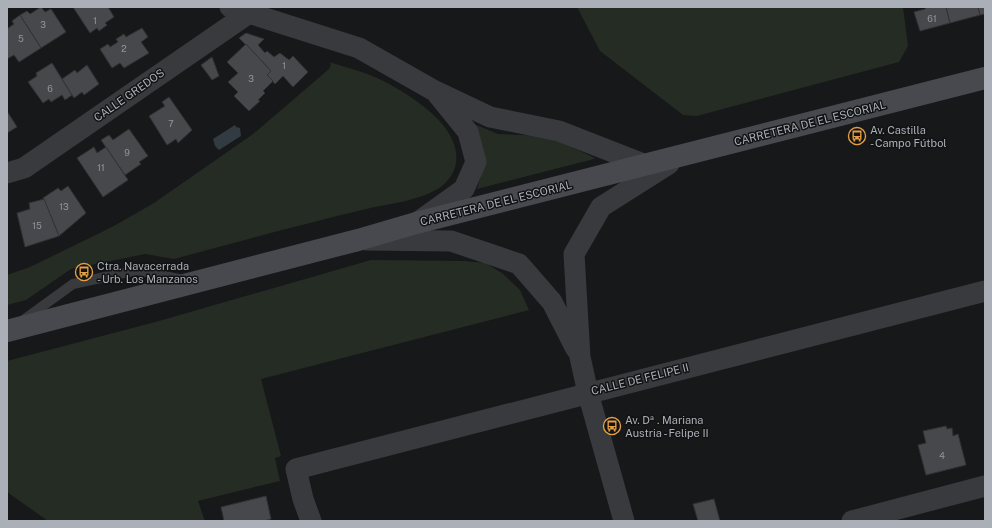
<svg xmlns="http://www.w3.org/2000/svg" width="992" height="528" viewBox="0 0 992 528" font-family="'Public Sans',sans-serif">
<rect width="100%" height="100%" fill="#171819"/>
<g fill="#242c24">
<path d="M 577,7 L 903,7 L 908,46 L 899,62 L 697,116 L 683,115 L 600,51 Z"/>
<path d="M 329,62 C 345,67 362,71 377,78 C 405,91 452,120 456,152 C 458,165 453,177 442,186 C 422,201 386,204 362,210 C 299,225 237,242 174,259 L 145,254 L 71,269 L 26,300 L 7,305 L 7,275 L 30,267 L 112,227 L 154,203 L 253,134 L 329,69 L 331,64 Z"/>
<path d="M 474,124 L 498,134 L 548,136 L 595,158 L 594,159 L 477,189 L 481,175 Z"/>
<path d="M 371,260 L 465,261 L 485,263 L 502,273 L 520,290 L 529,310 L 261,379 L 281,456 L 275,458 L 280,481 L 198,501 L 205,521 L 48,521 L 7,492 L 7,361 L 159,321 Z"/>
</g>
<path fill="#313b41" d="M 235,125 L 236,127 L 240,128 L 241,136 L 219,150 L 215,146 L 213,139 Z"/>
<g fill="#46484c" stroke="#323235">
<path d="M 41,7 L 45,12 L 51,9 L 66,32 L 41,48 L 20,15 L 27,11 L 30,14 Z"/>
<path d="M 73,7 L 108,7 L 114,17 L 105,23 L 107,25 L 99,31 L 97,28 L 90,33 Z"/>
<path d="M 927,7 L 946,7 L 950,23 L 920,31 L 914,12 L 925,9 Z"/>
<path d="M 946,7 L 978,7 L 980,15 L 950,23 Z"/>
<path d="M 978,7 L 985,7 L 985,14 L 980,15 Z"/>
<path d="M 20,15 L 41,48 L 19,62 L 14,55 L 7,59 L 7,29 L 14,24 L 12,21 Z"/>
<path d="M 142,28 L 148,37 L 141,42 L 149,53 L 124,68 L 120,63 L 112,68 L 100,49 L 108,44 L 110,47 L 118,42 L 116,39 L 124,34 L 126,37 Z"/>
<path d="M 246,33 L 264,39 L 258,45 L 265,53 L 267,51 L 274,57 L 280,53 L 289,60 L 293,56 L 308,72 L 293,87 L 283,76 L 275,84 L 267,75 L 271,71 L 239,38 Z"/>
<path d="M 246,44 L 271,71 L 267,75 L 273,81 L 263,91 L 265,93 L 258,100 L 260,101 L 249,111 L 234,96 L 238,92 L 228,82 L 238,73 L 227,62 Z"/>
<path d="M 212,57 L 219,76 L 212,80 L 201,65 Z"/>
<path d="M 52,63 L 72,95 L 65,100 L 62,95 L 51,102 L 49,99 L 43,103 L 28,82 L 37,76 L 36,73 Z"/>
<path d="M 87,65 L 99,84 L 84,95 L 82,92 L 74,98 L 62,79 L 75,70 L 77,73 Z"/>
<path d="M 169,97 L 192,130 L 178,143 L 176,139 L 167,145 L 149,116 L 165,106 L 162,102 Z"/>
<path d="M 7,111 L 17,127 L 7,133 Z"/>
<path d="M 129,129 L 148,156 L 139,162 L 141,164 L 125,175 L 101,140 L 109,135 L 113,140 Z"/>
<path d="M 94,147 L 97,153 L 106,147 L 128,180 L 103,197 L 77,158 Z"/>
<path d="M 68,186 L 86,213 L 59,236 L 43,198 L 58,188 L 61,191 Z"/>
<path d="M 44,199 L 59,236 L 25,247 L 17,213 L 30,209 L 29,203 Z"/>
<path d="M 946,426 L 947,429 L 952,428 L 953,436 L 958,434 L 966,465 L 926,475 L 918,445 L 926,443 L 923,431 Z"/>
<path d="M 266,496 L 271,519 L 264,521 L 224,521 L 221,507 Z"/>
<path d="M 714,499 L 720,521 L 698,521 L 693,504 Z"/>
</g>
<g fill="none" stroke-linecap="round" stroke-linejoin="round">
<path stroke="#393a3e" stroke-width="10" d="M 22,321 L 73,284 L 137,270 L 183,280"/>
<g stroke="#393a3e" stroke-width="21">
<path d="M 230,7 L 359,48 L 433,90 L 490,117 L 559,131 L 646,165"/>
<path d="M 7,173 L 24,168 L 249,13"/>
<path d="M 418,222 L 464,189 L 476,162 L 468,132 L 438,95"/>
<path d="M 366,240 L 451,241 L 519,264 L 552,302 L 576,349"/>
<path d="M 311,521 L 303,499 L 296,469 L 985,291"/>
<path d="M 624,521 L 588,393 L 580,357 L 574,254 L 601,207 L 669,164"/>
<path d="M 852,521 L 985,486"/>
</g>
<path stroke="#47494e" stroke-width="22" d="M 7,331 L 358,240 L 416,223 L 985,78"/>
</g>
<defs>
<g id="bus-ring" transform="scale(0.9)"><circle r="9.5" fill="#121314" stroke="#e5a044" stroke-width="1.5"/><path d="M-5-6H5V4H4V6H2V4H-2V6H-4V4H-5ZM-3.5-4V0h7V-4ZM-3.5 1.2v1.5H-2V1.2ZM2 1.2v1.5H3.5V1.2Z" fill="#e5a044"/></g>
</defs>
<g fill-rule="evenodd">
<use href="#bus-ring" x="857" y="136"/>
<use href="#bus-ring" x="84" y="272"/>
<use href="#bus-ring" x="612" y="426"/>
</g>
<g text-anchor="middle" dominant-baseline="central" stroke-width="3" stroke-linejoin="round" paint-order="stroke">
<g font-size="9" fill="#92969d">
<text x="932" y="18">61</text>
<text x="95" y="20">1</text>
<text x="43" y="24">3</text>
<text x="21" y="38">5</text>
<text x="124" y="48">2</text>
<text x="284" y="65">1</text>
<text x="251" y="78">3</text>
<text x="50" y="88">6</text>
<text x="171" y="123">7</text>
<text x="127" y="152">9</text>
<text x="101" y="167">11</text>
<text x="64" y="206">13</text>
<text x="37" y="225">15</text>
<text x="942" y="455">4</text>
</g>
<g font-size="11" fill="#abb0b8" stroke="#121314">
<text transform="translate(129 95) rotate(-35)">CALLE GREDOS</text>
<text transform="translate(810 123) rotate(-14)">CARRETERA DE EL ESCORIAL</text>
<text transform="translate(496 203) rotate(-14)">CARRETERA DE EL ESCORIAL</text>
<text transform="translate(640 379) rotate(-14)">CALLE DE FELIPE II</text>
</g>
<g font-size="11" fill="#abb0b8" stroke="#121314" text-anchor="start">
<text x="870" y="130">Av. Castilla<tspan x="870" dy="13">- Campo Fútbol</tspan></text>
<text x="97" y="266">Ctra. Navacerrada<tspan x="97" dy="13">- Urb. Los Manzanos</tspan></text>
<text x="625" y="420">Av. Dª . Mariana<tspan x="625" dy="13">Austria - Felipe II</tspan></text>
</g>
</g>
<rect width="992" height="528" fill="none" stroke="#abb0b8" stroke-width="16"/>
</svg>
